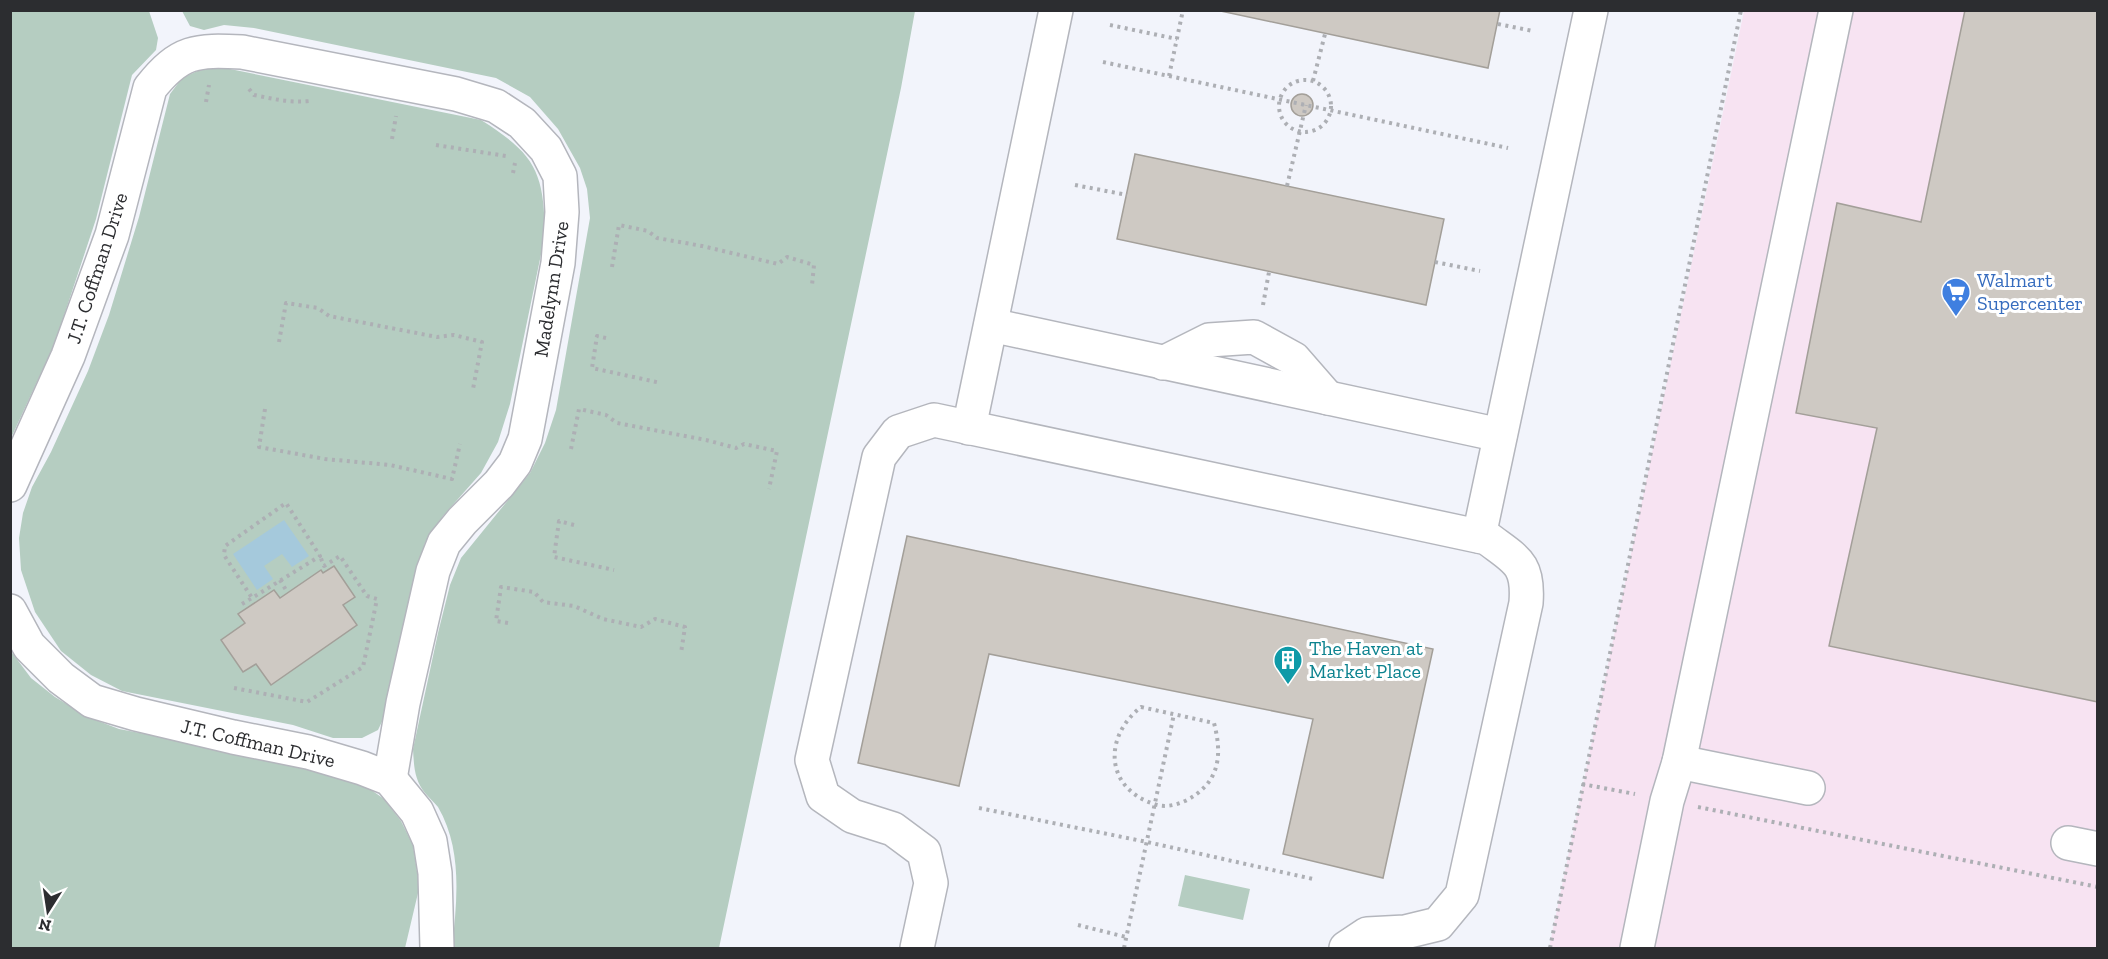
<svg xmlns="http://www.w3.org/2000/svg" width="2108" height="959" viewBox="0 0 2108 959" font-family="'Zilla Slab',serif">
<rect width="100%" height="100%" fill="#f2f4fb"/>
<path fill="#f7e3f2" d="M 1744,11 L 2097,11 L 2097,948 L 1549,948 Z"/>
<g fill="#b5cdc1">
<path d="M 11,10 L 149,11 L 158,38 L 156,50 L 132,75 L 96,219 L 55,343 L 11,438 Z"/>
<path d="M 182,11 L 915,11 L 901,88 L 719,948 L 452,948 C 457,901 463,850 438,807 C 434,802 429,798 425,793 C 414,779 414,766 413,749 L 438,633 L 450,585 L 461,558 L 530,473 L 545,443 L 556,410 L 590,218 L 587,189 L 580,168 L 558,129 L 530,97 L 496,78 L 254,28 L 224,25 L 204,30 L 190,26 Z"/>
<path d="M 204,68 L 230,69 L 481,120 C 535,154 544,171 545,235 L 510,404 L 498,442 L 481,473 L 443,516 L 425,543 L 387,711 L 378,730 L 362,738 L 333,738 L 293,725 L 122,691 L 91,675 L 61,651 L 35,612 L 21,570 L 19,538 L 23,513 L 32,487 L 51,452 L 88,371 L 109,315 L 139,217 L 170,94 L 182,78 Z"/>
<path d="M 10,650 L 31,678 L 55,697 L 88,717 L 119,729 L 298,763 L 360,782 L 384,799 L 401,821 L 413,845 L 418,878 L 418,893 L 405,948 L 11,948 Z"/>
<path d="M 1185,875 L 1250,889 L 1243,920 L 1178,906 Z"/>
</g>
<path fill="#a5c9dc" d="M 284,520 L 309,556 L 292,567 L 282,554 L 264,566 L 273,579 L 257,590 L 233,554 Z"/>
<g fill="#cec9c3" stroke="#a39f99" stroke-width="1.5">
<path d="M 1216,10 L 1500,10 L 1488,68 Z"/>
<path d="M 1965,10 L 2098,10 L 2098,702 L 1829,646 L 1877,428 L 1796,413 L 1837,203 L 1921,222 Z"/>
<circle cx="1302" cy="105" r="11"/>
<path d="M 1135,154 L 1444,219 L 1426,305 L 1117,239 Z"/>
<path d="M 907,536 L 1433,649 L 1383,878 L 1283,854 L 1313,719 L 989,654 L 959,786 L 858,763 Z"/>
<path d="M 334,566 L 355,597 L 343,605 L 357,625 L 271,685 L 256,664 L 243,672 L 221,640 L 245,623 L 238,614 L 274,590 L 280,598 L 321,570 L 323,573 Z"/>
</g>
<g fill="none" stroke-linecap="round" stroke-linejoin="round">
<g stroke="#b4b6bd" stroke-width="36">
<g id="minor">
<path d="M 991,325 L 1500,435"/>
<path d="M 1163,363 L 1209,340 L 1254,337 L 1294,359 L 1328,398"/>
<path d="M 969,428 L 1056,10"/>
<path d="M 10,485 L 68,356 L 112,235 L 150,88 C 180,50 196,50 242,52 L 456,94 L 496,106 L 522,123 L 546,149 L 560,176 L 562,212 L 558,263 L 525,439 L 515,463 L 499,484 L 462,521 L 444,543 L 433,571 L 403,703 L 390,779"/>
<path d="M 1479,536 L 1591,10"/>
<path d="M 10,611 L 29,646 L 61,678 L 92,701 L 136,714 L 233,737 L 308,752 L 362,768 L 390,779 L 417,812 L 430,841 L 435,873 L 437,948"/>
<path d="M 1679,762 L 1808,788"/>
<path d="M 2068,843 L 2098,849"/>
<path d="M 917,948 L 931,883 L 924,852 L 893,829 L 852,816 L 823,796 L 812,760 L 879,457 L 898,432 L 934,420 L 1487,538 C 1516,560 1529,563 1526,603 L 1462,895 L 1438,924 L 1405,932 L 1367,934 L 1346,948"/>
<path d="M 1637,948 L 1667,801 L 1679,762 L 1836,10"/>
</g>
</g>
<g stroke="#adafb4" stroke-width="4" stroke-dasharray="3 4.5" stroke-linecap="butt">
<path d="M 1498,24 L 1533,31"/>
<path d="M 1110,25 L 1177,39"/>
<path d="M 1103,62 L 1508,148"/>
<path d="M 1169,76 L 1183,10"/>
<circle cx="1305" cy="106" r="26"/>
<path d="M 1313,81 L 1325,34"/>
<path d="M 249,89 L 254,95 C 273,99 290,103 310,101"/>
<path d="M 206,102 L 209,85"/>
<path d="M 392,139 L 396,116"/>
<path d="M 436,145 L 506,156"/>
<path d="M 513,173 L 515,163"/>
<path d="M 1075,185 L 1127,195"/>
<path d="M 1287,186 L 1306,105"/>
<path d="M 1435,262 L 1480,271"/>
<path d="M 612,267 L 619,225 L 648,231 L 657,238 L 702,246 L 778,264 L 787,257 L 814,265 L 812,285"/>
<path d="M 1263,305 L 1269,272"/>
<path d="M 606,338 L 597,336 L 592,368 L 661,383"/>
<path d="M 279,342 L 286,303 L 318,308 L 329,316 L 437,337 L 454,335 L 482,342 L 473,389"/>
<path d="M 265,409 L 259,447 L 325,459 L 390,465 L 452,479 L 460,444"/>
<path d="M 571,449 L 579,409 L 606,415 L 617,423 L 706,440 L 736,448 L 744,444 L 777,451 L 769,489"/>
<path d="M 574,525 L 559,521 L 554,557 L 614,570"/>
<path d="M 280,580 L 286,590"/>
<path d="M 242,604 L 252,598 L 320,556 L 286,503 L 225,546 L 224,555 L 252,598"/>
<path d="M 508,623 L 496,621 L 501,587 L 534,592 L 543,602 L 574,606 L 603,619 L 641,627 L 655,619 L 685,627 L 681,653"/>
<path d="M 234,688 L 307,702 L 363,667 L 377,599 L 367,596 L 340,556 L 324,566 L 320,556"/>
<path d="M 1141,707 L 1214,723 C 1223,757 1219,784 1185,801 C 1176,805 1165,808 1154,804 C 1105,788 1103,737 1141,707 Z"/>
<path d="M 1582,784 L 1635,794"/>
<path d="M 1698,807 L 2098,887"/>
<path d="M 979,808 L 1147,842 L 1313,879"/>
<path d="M 1078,925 L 1126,937"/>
<path d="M 1124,948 L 1174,714"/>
<path d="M 1550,948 L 1741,10"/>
</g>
<use href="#minor" stroke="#fff" stroke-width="33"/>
</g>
<defs>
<g id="supermarket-pin" transform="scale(1.5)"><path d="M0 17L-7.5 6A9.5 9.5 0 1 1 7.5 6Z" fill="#3f7fe0" stroke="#fff"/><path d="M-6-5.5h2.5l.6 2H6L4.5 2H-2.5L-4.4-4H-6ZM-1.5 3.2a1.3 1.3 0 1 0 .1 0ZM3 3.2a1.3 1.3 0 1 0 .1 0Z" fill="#fff"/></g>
<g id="building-pin" transform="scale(1.5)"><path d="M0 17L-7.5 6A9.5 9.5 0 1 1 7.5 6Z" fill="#0f9aa8" stroke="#fff"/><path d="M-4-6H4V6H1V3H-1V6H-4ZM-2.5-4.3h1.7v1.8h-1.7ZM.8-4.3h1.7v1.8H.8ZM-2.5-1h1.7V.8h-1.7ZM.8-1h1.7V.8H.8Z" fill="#fff"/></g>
</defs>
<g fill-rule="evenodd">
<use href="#supermarket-pin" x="1956" y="292"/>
<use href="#building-pin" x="1288" y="660"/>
</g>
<g text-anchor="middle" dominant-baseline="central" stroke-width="6" stroke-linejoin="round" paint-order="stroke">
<g font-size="20" fill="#2c2d30" stroke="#fff">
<text transform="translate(97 268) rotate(-72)">J.T. Coffman Drive</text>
<text transform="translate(551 289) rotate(-81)">Madelynn Drive</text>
<text transform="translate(258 743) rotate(13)">J.T. Coffman Drive</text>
</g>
<g font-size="20" fill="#366cbe" stroke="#fff" text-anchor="start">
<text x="1977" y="280">Walmart<tspan x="1977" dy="23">Supercenter</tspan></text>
</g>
<g font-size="20" fill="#0d838f" stroke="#fff" text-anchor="start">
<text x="1309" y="648">The Haven at<tspan x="1309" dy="23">Market Place</tspan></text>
</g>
</g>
<rect width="2108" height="959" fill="none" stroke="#2c2d30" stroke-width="24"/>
<g transform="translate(48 911) rotate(192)" stroke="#ffffff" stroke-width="4.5" paint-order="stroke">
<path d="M0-4.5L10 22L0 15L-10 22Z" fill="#2c2d30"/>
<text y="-9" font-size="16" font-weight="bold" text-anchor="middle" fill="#2c2d30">N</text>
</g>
</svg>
